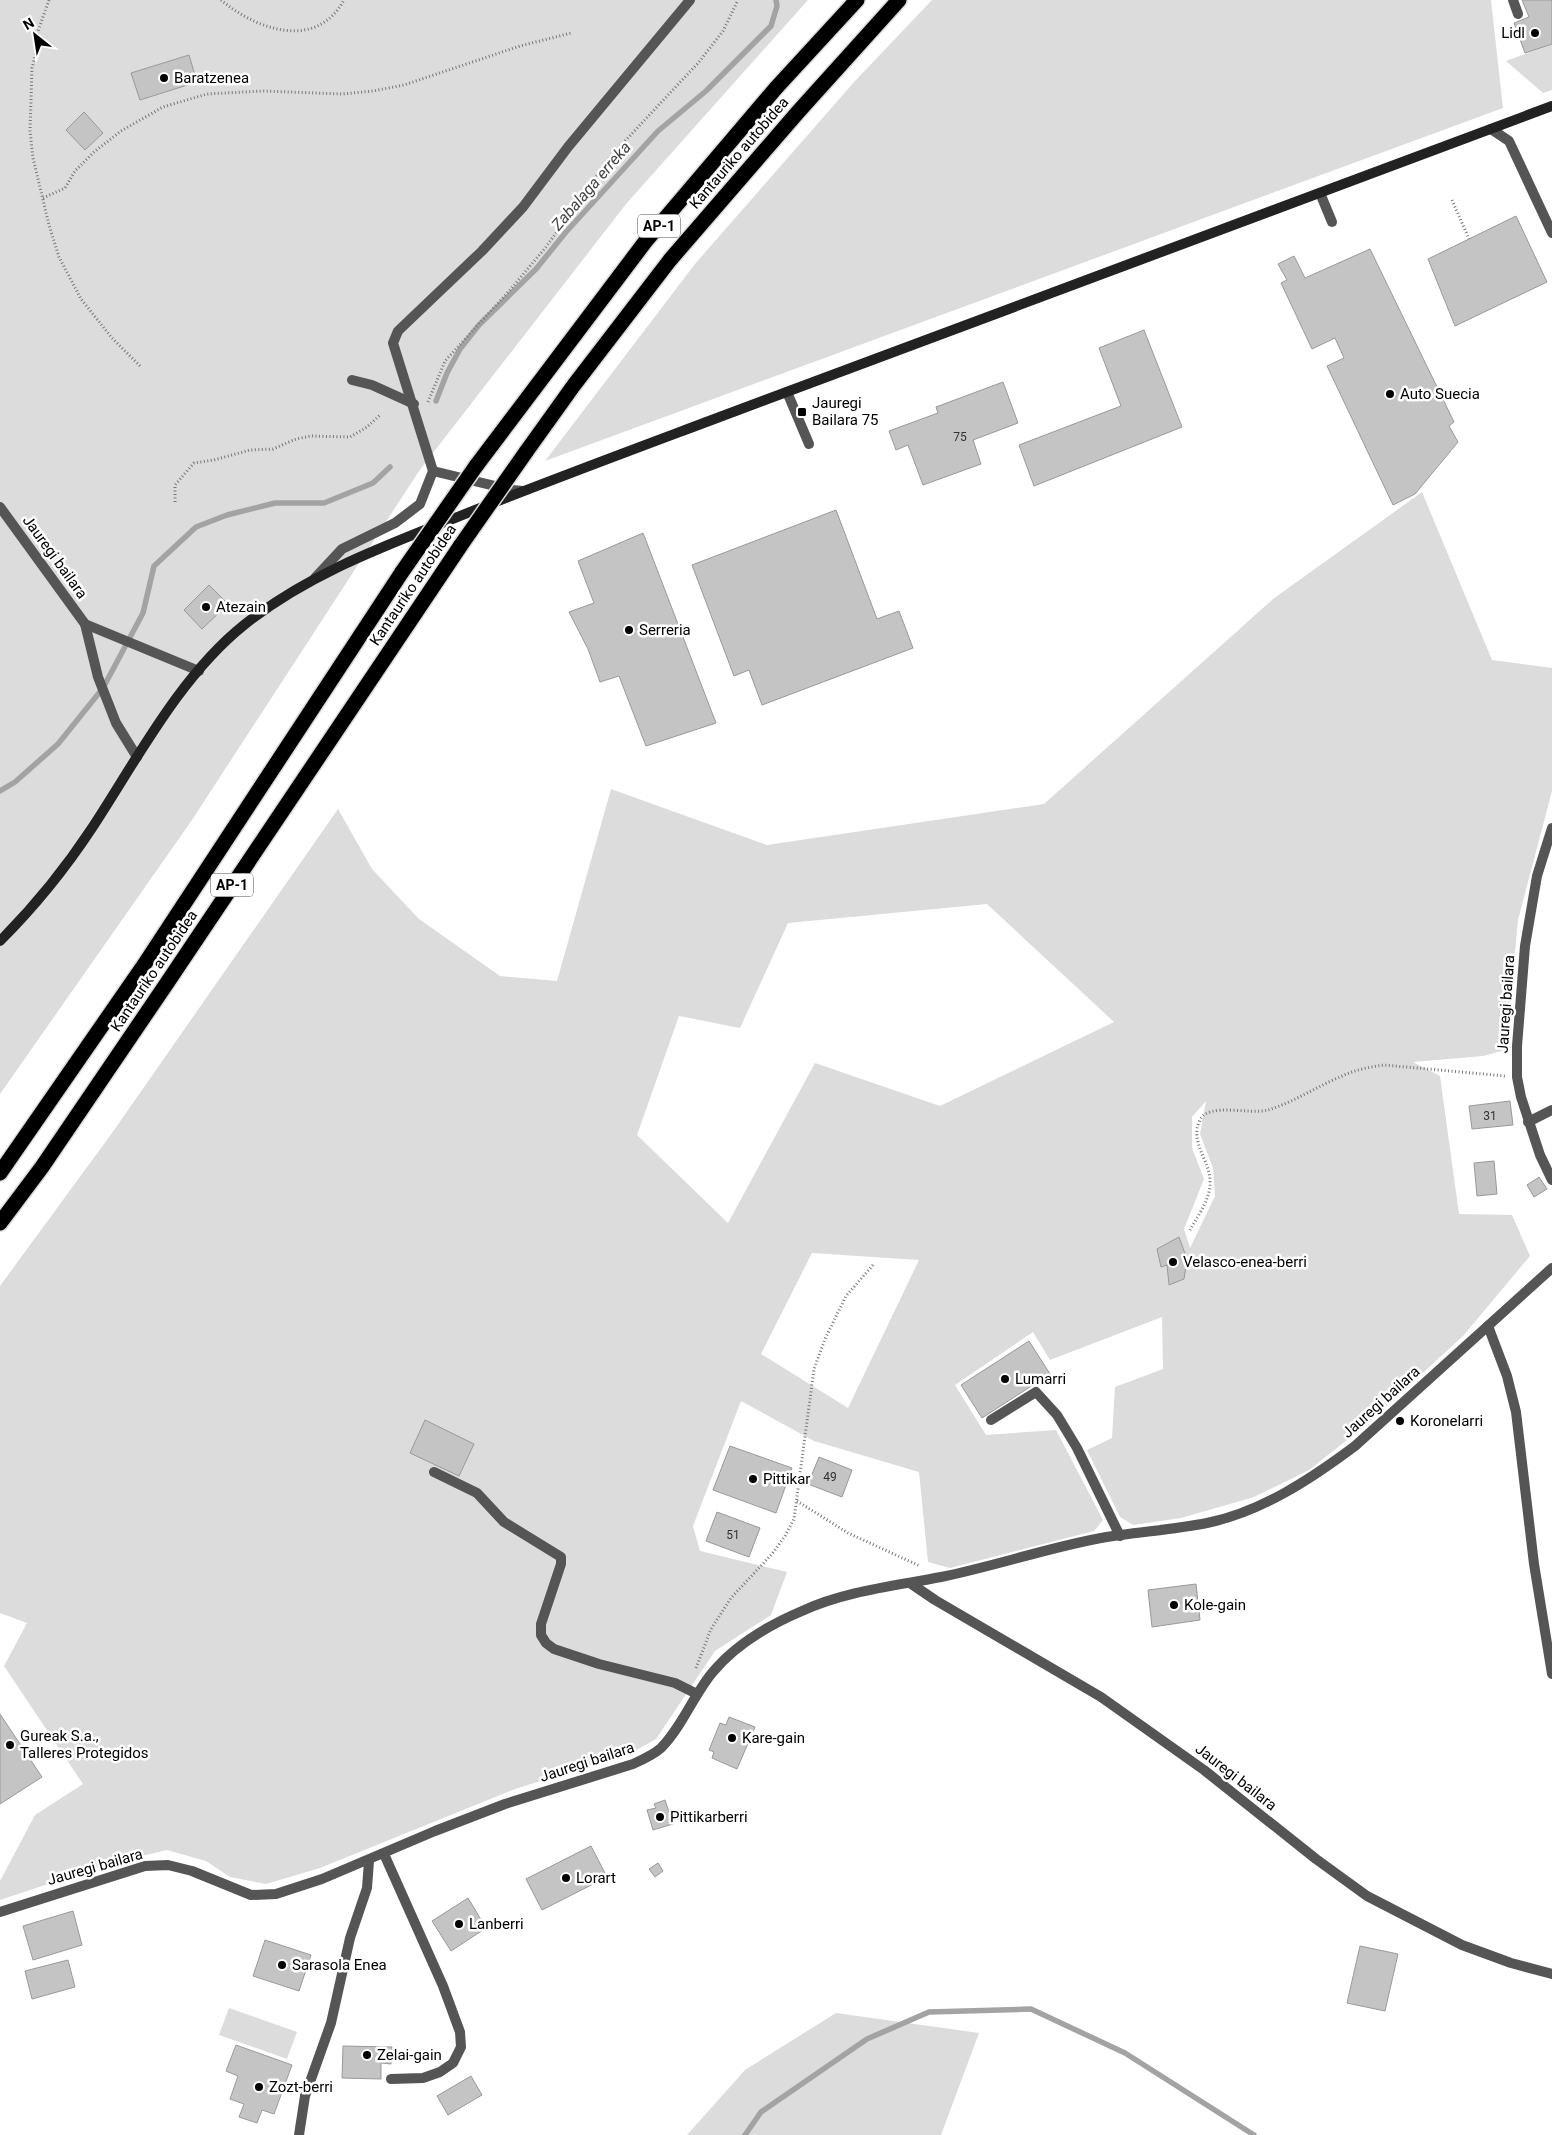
<svg xmlns="http://www.w3.org/2000/svg" width="1552" height="2135" viewBox="0 0 1552 2135" font-family="Roboto,sans-serif">
<rect width="100%" height="100%" fill="#fff"/>
<g fill="#dcdcdc" fill-rule="evenodd">
<path d="M 0,0 L 808,0 L 626,204 L 419,471 L 192,820 L 0,1094 Z"/>
<path d="M 932,0 L 1491,0 L 1503,108 L 545,461 L 695,264 L 855,81 Z"/>
<path d="M 1552,44 L 1552,90 L 1543,93 L 1506,61 Z"/>
<path d="M 1422,492 L 1492,660 L 1552,668 L 1552,791 L 1518,920 L 1506,1050 L 1483,1056 L 1413,1062 L 1440,1076 L 1459,1214 L 1512,1215 L 1530,1256 L 1463,1336 L 1366,1425 L 1309,1470 L 1254,1497 L 1181,1518 L 1133,1525 L 1120,1517 L 1087,1450 L 1112,1438 L 1115,1387 L 1163,1369 L 1162,1317 L 1050,1360 L 1033,1332 L 955,1385 L 986,1435 L 1056,1430 L 1103,1520 L 1094,1531 L 950,1568 L 928,1562 L 919,1472 L 814,1441 L 741,1401 L 693,1526 L 700,1551 L 787,1572 L 771,1615 L 715,1651 L 656,1739 L 631,1753 L 515,1789 L 320,1868 L 266,1884 L 230,1877 L 206,1861 L 167,1850 L 108,1864 L 0,1900 L 0,1881 L 35,1815 L 83,1784 L 4,1666 L 27,1623 L 0,1613 L 0,1286 L 112,1133 L 338,809 L 372,869 L 419,919 L 500,976 L 557,981 L 611,789 L 767,845 L 1044,804 L 1273,599 ZM 987,904 L 1114,1022 L 940,1106 L 815,1063 L 728,1223 L 637,1135 L 679,1016 L 740,1028 L 788,923 ZM 1206,1101 L 1200,1134 L 1213,1168 L 1215,1196 L 1190,1248 L 1184,1229 L 1204,1179 L 1192,1148 L 1192,1117 ZM 812,1253 L 919,1260 L 848,1408 L 761,1354 Z"/>
<path d="M 229,2008 L 297,2032 L 287,2059 L 219,2035 Z"/>
<path d="M 836,2013 L 979,2033 L 941,2135 L 687,2135 L 745,2070 Z"/>
</g>
<g fill="none" stroke-linecap="round" stroke-linejoin="round">
<g stroke="#a3a3a3" stroke-width="5.5">
<path d="M 436,401 L 447,373 L 460,349 L 479,325 L 536,269 L 566,232 L 658,131 L 706,91 L 771,26 L 777,6 L 776,0"/>
<path d="M 0,791 L 15,782 L 58,744 L 103,688 L 143,613 L 154,566 L 196,527 L 227,515 L 275,503 L 324,503 L 373,483 L 390,467"/>
<path d="M 745,2135 L 761,2112 L 867,2039 L 929,2012 L 1031,2009 L 1125,2053 L 1254,2135"/>
</g>
</g>
<g fill="#c4c4c4" stroke="#999">
<path d="M 1522,0 L 1552,0 L 1552,44 L 1525,53 L 1514,23 L 1529,17 Z"/>
<path d="M 189,55 L 197,82 L 140,100 L 131,73 Z"/>
<path d="M 84,112 L 103,133 L 85,150 L 66,130 Z"/>
<path d="M 1516,216 L 1547,282 L 1455,326 L 1428,259 Z"/>
<path d="M 1370,249 L 1454,422 L 1449,426 L 1458,442 L 1415,494 L 1393,505 L 1327,366 L 1344,358 L 1335,338 L 1312,349 L 1281,283 L 1287,280 L 1278,264 L 1294,256 L 1305,278 Z"/>
<path d="M 1144,330 L 1182,427 L 1034,486 L 1019,445 L 1121,406 L 1099,348 Z"/>
<path d="M 1003,382 L 1018,423 L 973,440 L 981,464 L 923,485 L 908,445 L 896,450 L 889,431 L 938,413 L 936,407 Z"/>
<path d="M 836,510 L 877,619 L 899,611 L 913,648 L 762,705 L 749,670 L 734,676 L 692,565 Z"/>
<path d="M 643,533 L 716,723 L 646,746 L 619,676 L 600,682 L 588,649 L 569,612 L 594,603 L 578,561 Z"/>
<path d="M 209,585 L 228,604 L 202,629 L 184,610 Z"/>
<path d="M 1510,1101 L 1513,1125 L 1472,1129 L 1469,1106 Z"/>
<path d="M 1494,1161 L 1497,1194 L 1477,1196 L 1474,1163 Z"/>
<path d="M 1539,1177 L 1547,1189 L 1534,1197 L 1527,1185 Z"/>
<path d="M 1179,1237 L 1187,1259 L 1184,1279 L 1169,1285 L 1167,1265 L 1161,1267 L 1157,1249 Z"/>
<path d="M 1029,1341 L 1050,1374 L 982,1418 L 961,1385 Z"/>
<path d="M 425,1420 L 474,1444 L 459,1476 L 410,1453 Z"/>
<path d="M 730,1446 L 792,1468 L 776,1513 L 713,1490 Z"/>
<path d="M 819,1457 L 852,1470 L 842,1497 L 808,1484 Z"/>
<path d="M 717,1512 L 760,1528 L 749,1557 L 706,1541 Z"/>
<path d="M 1196,1584 L 1200,1620 L 1152,1627 L 1148,1590 Z"/>
<path d="M 0,1714 L 42,1777 L 0,1804 Z"/>
<path d="M 729,1717 L 755,1727 L 737,1769 L 712,1758 L 714,1752 L 709,1750 L 720,1723 L 726,1725 Z"/>
<path d="M 665,1800 L 673,1824 L 653,1830 L 647,1810 L 656,1808 L 654,1804 Z"/>
<path d="M 591,1846 L 607,1877 L 542,1910 L 526,1879 Z"/>
<path d="M 658,1863 L 663,1871 L 655,1877 L 649,1869 Z"/>
<path d="M 468,1898 L 486,1928 L 451,1951 L 432,1921 Z"/>
<path d="M 73,1911 L 82,1945 L 33,1960 L 23,1926 Z"/>
<path d="M 265,1940 L 311,1955 L 299,1991 L 253,1976 Z"/>
<path d="M 1360,1946 L 1398,1954 L 1385,2011 L 1347,2003 Z"/>
<path d="M 68,1960 L 75,1987 L 32,1999 L 25,1971 Z"/>
<path d="M 236,2045 L 292,2065 L 274,2114 L 262,2110 L 257,2123 L 239,2117 L 244,2104 L 230,2099 L 238,2076 L 226,2071 Z"/>
<path d="M 343,2046 L 392,2047 L 391,2064 L 381,2063 L 381,2079 L 342,2078 Z"/>
<path d="M 471,2076 L 482,2095 L 448,2115 L 437,2096 Z"/>
</g>
<g fill="none" stroke-linecap="round" stroke-linejoin="round">
<g stroke="#dbdbdb" stroke-width="18">
<g id="highway">
<path d="M 526,452 L 574,385 L 670,260 L 798,112 L 899,0"/>
<path d="M 476,466 L 645,242 L 776,88 L 857,0"/>
<path d="M 0,1173 L 144,965 L 402,572"/>
<path d="M 0,1223 L 42,1167 L 165,986 L 461,545"/>
</g>
</g>
<g stroke="#777" stroke-width="3" stroke-dasharray="1 2.5" stroke-linecap="butt">
<path d="M 49,0 L 38,31 L 37,48 L 32,68 L 30,131 L 33,158 L 49,225 L 59,257 L 81,299 L 112,338 L 140,366"/>
<path d="M 221,0 C 257,30 316,51 344,0"/>
<path d="M 43,198 L 65,188 L 75,171 L 94,152 L 121,131 L 163,107 L 207,94 L 263,91 L 342,94 L 373,91 L 404,85 L 520,46 L 571,33"/>
<path d="M 1452,200 L 1469,239"/>
<path d="M 428,402 L 445,361 L 510,290 L 546,247 L 611,156 L 699,62 L 723,31 L 738,0"/>
<path d="M 175,502 L 175,485 L 194,463 L 214,460 L 250,450 L 273,449 L 296,439 L 311,436 L 350,437 L 367,427 L 380,415"/>
<path d="M 1190,1230 C 1198,1215 1211,1199 1210,1181 C 1210,1160 1189,1142 1200,1120 C 1208,1102 1250,1115 1268,1110 C 1294,1102 1316,1087 1340,1077 C 1354,1070 1369,1067 1384,1065 L 1505,1076"/>
<path d="M 797,1501 L 848,1533 L 920,1566"/>
<path d="M 696,1668 L 711,1629 L 731,1598 L 772,1554 L 785,1536 L 794,1519 L 814,1369 L 825,1339 L 846,1296 L 874,1264"/>
</g>
<g stroke="#555" stroke-width="10">
<path d="M 1513,0 L 1518,14"/>
<path d="M 1320,193 L 1332,222"/>
<path d="M 352,380 L 372,385 L 414,404"/>
<path d="M 787,392 L 809,444"/>
<path d="M 433,471 L 512,490 L 523,491"/>
<path d="M 315,578 L 342,549 L 395,523 L 420,504 L 433,471 L 393,343 L 398,331 L 482,251 L 523,207 L 568,147 L 690,0"/>
<path d="M 1528,1122 L 1552,1110"/>
<path d="M 991,1420 L 1036,1392 L 1057,1415 L 1077,1448 L 1120,1536"/>
<path d="M 434,1472 L 477,1493 L 504,1522 L 561,1557 L 561,1564 L 541,1624 L 541,1635 L 546,1643 L 554,1649 L 599,1664 L 675,1683 L 697,1694"/>
<path d="M 384,1854 L 443,1986 L 460,2032 L 461,2047 L 453,2063 L 440,2072 L 423,2078 L 391,2079"/>
</g>
<g stroke="#555" stroke-width="10">
<path d="M 1491,129 L 1509,141 L 1552,233"/>
<path d="M 0,507 L 85,624 L 199,671"/>
<path d="M 85,624 L 98,677 L 116,723 L 137,757"/>
<path d="M 1552,828 L 1537,876 L 1525,946 L 1517,1046 L 1517,1077 L 1521,1097 L 1540,1155 L 1552,1180"/>
<path d="M 1488,1326 L 1507,1376 L 1516,1412 L 1534,1564 L 1552,1674"/>
<path d="M 910,1583 L 935,1600 L 1101,1697 L 1204,1770 L 1316,1859 L 1367,1896 L 1462,1945 L 1511,1963 L 1552,1974"/>
<path d="M 0,1912 L 145,1866 L 168,1865 L 192,1871 L 251,1895 L 276,1894 L 322,1879 L 435,1831 L 505,1804 L 633,1764 C 642,1760 653,1755 661,1748 C 682,1727 693,1696 712,1673 C 735,1645 769,1625 802,1611 C 845,1591 895,1586 941,1577 C 995,1566 1047,1548 1101,1538 C 1136,1532 1172,1530 1207,1523 C 1261,1512 1311,1479 1355,1446 L 1552,1268"/>
<path d="M 299,2135 L 305,2096 L 331,2023 L 350,1938 L 367,1888 L 369,1861"/>
</g>
<path stroke="#222" stroke-width="10" d="M 0,941 C 35,906 65,869 92,828 C 136,761 180,676 244,625 C 304,577 374,550 445,522 C 532,487 621,454 709,421 C 990,316 1271,211 1552,106"/>
<use href="#highway" stroke="#000" stroke-width="15"/>
<g stroke="#dbdbdb" stroke-width="18" stroke-linecap="butt">
<g id="highway-bridge">
<path d="M 461,545 L 526,452"/>
<path d="M 402,572 L 476,466"/>
</g>
</g>
<use href="#highway-bridge" stroke="#000" stroke-width="15"/>
</g>
<g fill="#000" stroke="#fff" stroke-width="2">
<circle cx="1535" cy="33" r="5"/>
<circle cx="164" cy="78" r="5"/>
<circle cx="1390" cy="394" r="5"/>
<rect x="797" y="407" width="10" height="10" rx="2.5"/>
<circle cx="206" cy="607" r="5"/>
<circle cx="629" cy="630" r="5"/>
<circle cx="1173" cy="1262" r="5"/>
<circle cx="1005" cy="1379" r="5"/>
<circle cx="1400" cy="1421" r="5"/>
<circle cx="753" cy="1479" r="5"/>
<circle cx="1174" cy="1605" r="5"/>
<circle cx="732" cy="1738" r="5"/>
<circle cx="10" cy="1745" r="5"/>
<circle cx="660" cy="1817" r="5"/>
<circle cx="566" cy="1878" r="5"/>
<circle cx="459" cy="1924" r="5"/>
<circle cx="282" cy="1965" r="5"/>
<circle cx="367" cy="2055" r="5"/>
<circle cx="259" cy="2087" r="5"/>
</g>
<g text-anchor="middle" dominant-baseline="central" stroke-width="5" stroke-linejoin="round" paint-order="stroke">
<g font-size="12" fill="#313131">
<text x="960" y="437">75</text>
<text x="1490" y="1116">31</text>
<text x="830" y="1477">49</text>
<text x="733" y="1535">51</text>
</g>
<g fill="#fff" stroke="#4c4c4c" stroke-width="1">
<rect x="638" y="214.5" width="42" height="23" rx="4"/>
<rect x="211" y="873.5" width="42" height="23" rx="4"/>
</g>
<g font-size="14" font-weight="bold" fill="#000">
<text x="659" y="226">AP-1</text>
<text x="232" y="885">AP-1</text>
</g>
<g font-size="15" fill="#000" stroke="#fff" text-anchor="start">
<text x="1525" y="33" text-anchor="end">Lidl</text>
<text x="174" y="78">Baratzenea</text>
<text x="1400" y="394">Auto Suecia</text>
<text x="812" y="403">Jauregi<tspan x="812" dy="17">Bailara 75</tspan></text>
<text x="216" y="607">Atezain</text>
<text x="639" y="630">Serreria</text>
<text x="1183" y="1262">Velasco-enea-berri</text>
<text x="1015" y="1379">Lumarri</text>
<text x="1410" y="1421">Koronelarri</text>
<text x="763" y="1479">Pittikar</text>
<text x="1184" y="1605">Kole-gain</text>
<text x="20" y="1736">Gureak S.a.,<tspan x="20" dy="17">Talleres Protegidos</tspan></text>
<text x="742" y="1738">Kare-gain</text>
<text x="670" y="1817">Pittikarberri</text>
<text x="576" y="1878">Lorart</text>
<text x="469" y="1924">Lanberri</text>
<text x="292" y="1965">Sarasola Enea</text>
<text x="377" y="2055">Zelai-gain</text>
<text x="269" y="2087">Zozt-berri</text>
</g>
<g font-size="15" fill="#000" stroke="#fff">
<text transform="translate(739 153) rotate(-49)">Kantauriko autobidea</text>
<text transform="translate(55 557) rotate(54)">Jauregi bailara</text>
<text transform="translate(413 585) rotate(-56)">Kantauriko autobidea</text>
<text transform="translate(154 971) rotate(-56)">Kantauriko autobidea</text>
<text transform="translate(1506 1004) rotate(-86)">Jauregi bailara</text>
<text transform="translate(1381 1402) rotate(-42)">Jauregi bailara</text>
<text transform="translate(587 1762) rotate(-18)">Jauregi bailara</text>
<text transform="translate(1236 1777) rotate(38)">Jauregi bailara</text>
<text transform="translate(95 1867) rotate(-16)">Jauregi bailara</text>
</g>
<g font-size="16" font-style="italic" fill="#444" stroke="#fff">
<text transform="translate(591 186) rotate(-49)">Zabalaga erreka</text>
</g>
</g>
<g transform="translate(35 35) rotate(330)" stroke="#ffffff" stroke-width="4" paint-order="stroke">
<path d="M0-4L9 19L0 12L-9 19Z" fill="#000000"/>
<text y="-8" font-size="14" font-weight="bold" text-anchor="middle" fill="#000000">N</text>
</g>
</svg>
